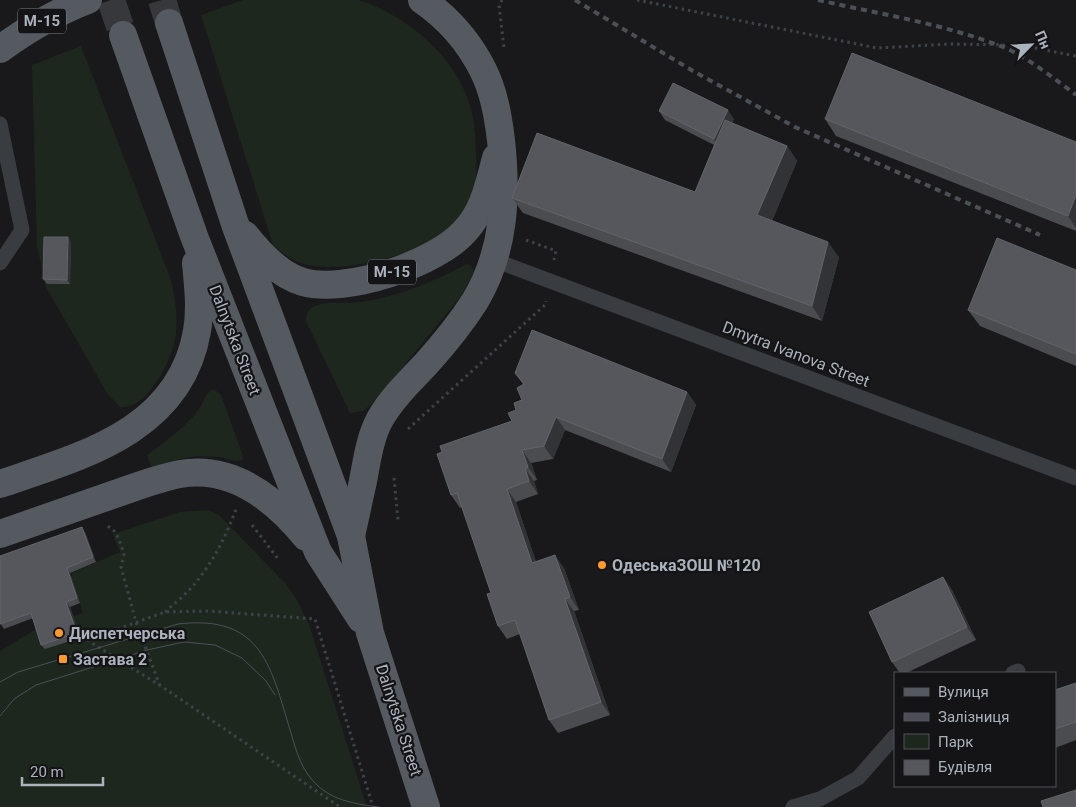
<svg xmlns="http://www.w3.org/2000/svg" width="1076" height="807" viewBox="0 0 1076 807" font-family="Roboto,sans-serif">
<rect width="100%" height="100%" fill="#19191b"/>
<g fill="#1e271e">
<path d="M 243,0 L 359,0 C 407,16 456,56 470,106 C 475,121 475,139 476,155 C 477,171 477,189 471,204 C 450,248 346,278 301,263 C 290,259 282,253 273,245 L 201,15 Z"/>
<path d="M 81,46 L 171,280 C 175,297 178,315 176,333 C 173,358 149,409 120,407 L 107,393 L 46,287 L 37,246 L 32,65 Z"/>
<path d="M 467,264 L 471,265 L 474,272 L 461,296 L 373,403 L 363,411 L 350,413 L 306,321 C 306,314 308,309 315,306 C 329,300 347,304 361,302 C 399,297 434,281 467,264 Z"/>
<path d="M 212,389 L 215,390 L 221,395 L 243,456 L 242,460 L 235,461 L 220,457 L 196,456 L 175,460 L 152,468 L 147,455 C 165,442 183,429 197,412 C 203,405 204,395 212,389 Z"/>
<path d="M 208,510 L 219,515 L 286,584 L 298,602 L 309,624 L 367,807 L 0,807 L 0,651 L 38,628 L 83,613 L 72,579 L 72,573 L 120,552 L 113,534 L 180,512 Z"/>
</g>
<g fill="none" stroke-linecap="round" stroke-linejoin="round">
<g stroke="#36383b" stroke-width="28" stroke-dasharray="28 14" stroke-linecap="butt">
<path d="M 111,0 L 123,35"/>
<path d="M 162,0 L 169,23"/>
</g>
<g stroke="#3f4348" stroke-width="3" stroke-dasharray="2.5 4" stroke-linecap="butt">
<path d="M 502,0 L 499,5 L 504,48"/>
<path d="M 637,0 L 877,48 L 950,44 L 1019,45 L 1076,56"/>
<path d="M 526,240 L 556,251 L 554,260"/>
<path d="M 408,429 L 546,304 L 546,301"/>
<path d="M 394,478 L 398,520"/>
<path d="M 252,525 L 279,560"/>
<path d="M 108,526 L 114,531 L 119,539 L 124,554 L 121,567 L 136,622 L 160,686"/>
<path d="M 165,612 C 174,604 184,596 191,588 C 211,566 226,537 236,509"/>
<path d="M 87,640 L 165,612 L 208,611 L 315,619 L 373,807"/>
<path d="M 87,640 L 161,686 L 340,807"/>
</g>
<g stroke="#393c41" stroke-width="15">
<path d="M 0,124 L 22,230 L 0,263"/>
<path d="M 494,260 L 1076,478"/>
<path d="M 1013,673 L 1018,671"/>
<path d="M 793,807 L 820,799 L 858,778 L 895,736"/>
</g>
<g stroke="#555960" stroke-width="28">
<path d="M 169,23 L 235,224 L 351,536 L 370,633 L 426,807"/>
<path d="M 123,35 L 194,236 L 318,552 L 361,619"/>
<path d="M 0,49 C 28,29 56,12 88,0"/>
<path d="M 245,235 C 260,254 279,275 303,282 C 346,294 436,264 465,231 C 484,211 489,184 496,158"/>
<path d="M 0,484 C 82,456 180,431 197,331 C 201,309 198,285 196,263"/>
<path d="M 0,534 C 38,521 77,507 115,494 C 136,487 158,478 180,474 C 233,465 275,499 306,537"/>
<path d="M 351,536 C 355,518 359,499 363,481 C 367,460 370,437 380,419 C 392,398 410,381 426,364 C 444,344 461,323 475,301 C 505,251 507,196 501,140 C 498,116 494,92 483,70 C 469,42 448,18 422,0"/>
</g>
<g stroke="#4c5056" stroke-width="1">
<path d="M 0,682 L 18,672 L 178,624 C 263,614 271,668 291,733 C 296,751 302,771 316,784 C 333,801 356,804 379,807"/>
<path d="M 0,716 L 14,699 L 36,685 L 147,650 L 184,642 L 215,645 L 242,658 L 266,681 L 275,695"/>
</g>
<g stroke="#4c5056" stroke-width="4" stroke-dasharray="6 5" stroke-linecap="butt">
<path d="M 575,0 L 693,71 L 795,127 L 1040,235"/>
<path d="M 818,0 C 880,14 944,24 1003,47 C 1027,57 1055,79 1076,95"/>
</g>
</g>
<g fill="#4a4c50">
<path d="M 659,111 L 734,119 L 732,123 L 787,146 L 797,161 L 772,221 L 839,257 L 822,321 L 523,213 L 512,198 L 695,192 L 714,145 L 665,120 Z"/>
<path d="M 825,119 L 1076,142 L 1076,231 L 836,136 Z"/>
<path d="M 71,242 L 70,284 L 47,284 L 43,279 Z"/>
<path d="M 1076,270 L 1076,366 L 980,326 L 968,310 Z"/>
<path d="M 515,373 L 687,392 L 696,405 L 671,472 L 565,430 L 553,459 L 531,463 L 537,480 L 534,481 L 538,494 L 516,502 L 536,562 L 564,568 L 579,610 L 574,611 L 610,715 L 558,733 L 549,720 L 520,634 L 507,639 L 498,626 L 491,593 L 462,507 L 460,508 L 451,495 L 512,421 L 516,410 L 522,400 L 523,384 Z"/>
<path d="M 85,532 L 96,562 L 70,573 L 80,603 L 70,607 L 80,638 L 45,649 L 41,645 L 33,618 L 4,629 L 0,623 Z"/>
<path d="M 943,577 L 952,590 L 976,640 L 906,673 L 900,673 L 892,662 Z"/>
<path d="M 1076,683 L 1076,740 L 1055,748 L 1055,690 Z"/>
</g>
<g fill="#323336">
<path d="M 728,110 L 734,119 L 720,148 L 714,139 Z"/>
<path d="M 787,146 L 797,161 L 768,231 L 757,215 Z"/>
<path d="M 1076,195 L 1076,228 L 1068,216 Z"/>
<path d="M 68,237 L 71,242 L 70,284 L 67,280 Z"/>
<path d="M 828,242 L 839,257 L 822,321 L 812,306 Z"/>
<path d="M 687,392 L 696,405 L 671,472 L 662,459 Z"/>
<path d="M 556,417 L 565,430 L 553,459 L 544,446 Z"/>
<path d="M 522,450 L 531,463 L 537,480 L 528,467 Z"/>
<path d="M 525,468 L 534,481 L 538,494 L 529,481 Z"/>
<path d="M 507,489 L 516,502 L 541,576 L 532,563 Z"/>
<path d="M 82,527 L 85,532 L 96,562 L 93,557 Z"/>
<path d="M 555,555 L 564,568 L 579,610 L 570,597 Z"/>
<path d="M 67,568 L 70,573 L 80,603 L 77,598 Z"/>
<path d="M 943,577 L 952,590 L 976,640 L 967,627 Z"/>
<path d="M 565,599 L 574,611 L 610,715 L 601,702 Z"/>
<path d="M 66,602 L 70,607 L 80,638 L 77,633 Z"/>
</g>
<g fill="#55575c" stroke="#62656b">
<path d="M 852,53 L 1076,142 L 1076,195 L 1068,216 L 825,119 Z"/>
<path d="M 673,83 L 728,110 L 714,139 L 659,111 Z"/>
<path d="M 725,120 L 787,146 L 757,215 L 828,242 L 812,306 L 512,198 L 537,133 L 695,192 Z"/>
<path d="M 44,237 L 68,237 L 67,280 L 43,279 Z"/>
<path d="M 997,238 L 1076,270 L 1076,354 L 968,310 Z"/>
<path d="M 532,330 L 687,392 L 662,459 L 556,417 L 544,446 L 522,450 L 528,467 L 525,468 L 529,481 L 507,489 L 532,563 L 555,555 L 570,597 L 565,599 L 601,702 L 549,720 L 515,620 L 498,626 L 487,594 L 491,593 L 457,493 L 451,495 L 437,454 L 442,452 L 440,446 L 512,421 L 508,413 L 516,410 L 514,403 L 522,400 L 517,388 L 524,384 L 515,373 Z"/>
<path d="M 82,527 L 93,557 L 67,568 L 77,598 L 66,602 L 77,633 L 41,645 L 31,613 L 0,624 L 0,556 Z"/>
<path d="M 943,577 L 967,627 L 892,662 L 869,612 Z"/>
<path d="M 1076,683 L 1076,722 L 1055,729 L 1055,690 Z"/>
<path d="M 1076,790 L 1076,807 L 1043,807 L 1041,801 Z"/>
</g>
<g fill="#fd992f" stroke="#141416" stroke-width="2">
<circle cx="602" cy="565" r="5"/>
<circle cx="59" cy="633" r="5"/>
<rect x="58" y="654" width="10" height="10" rx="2.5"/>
</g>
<g text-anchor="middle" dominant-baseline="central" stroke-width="4.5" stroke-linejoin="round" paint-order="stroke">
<g fill="#141416" stroke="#7d838a" stroke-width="1">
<rect x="18" y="8.5" width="48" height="25" rx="4"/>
<rect x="368" y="259.5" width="48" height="25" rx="4"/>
</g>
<g font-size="15" font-weight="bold" fill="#aab2bc">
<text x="42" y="21">М-15</text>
<text x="392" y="272">М-15</text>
</g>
<g font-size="16" fill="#aab2bc" stroke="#141416">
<text transform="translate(235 340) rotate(69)">Dalnytska Street</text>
<text transform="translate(796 354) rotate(21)">Dmytra Ivanova Street</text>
<text transform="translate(399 720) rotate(72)">Dalnytska Street</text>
</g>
<g font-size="16" font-weight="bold" fill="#aab2bc" stroke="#141416" text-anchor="start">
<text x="612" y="565">ОдеськаЗОШ №120</text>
<text x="69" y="633">Диспетчерська</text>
<text x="73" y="659">Застава 2</text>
</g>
</g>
<rect x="894" y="672" width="162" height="115" fill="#141416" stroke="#505358"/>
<rect x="904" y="688" width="25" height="8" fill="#555960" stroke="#505358"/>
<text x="938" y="697" font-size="15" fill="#aab2bc">Вулиця</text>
<rect x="904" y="713" width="25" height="8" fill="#4c5056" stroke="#505358"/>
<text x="938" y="722" font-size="15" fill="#aab2bc">Залізниця</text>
<rect x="904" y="734" width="25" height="15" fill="#1e271e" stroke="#505358"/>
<text x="938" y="747" font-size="15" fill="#aab2bc">Парк</text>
<rect x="904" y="760" width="25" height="15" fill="#55575c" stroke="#505358"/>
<text x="938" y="772" font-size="15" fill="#aab2bc">Будівля</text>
<g transform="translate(1031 45) rotate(66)" stroke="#141416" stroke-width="4" paint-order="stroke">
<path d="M0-4L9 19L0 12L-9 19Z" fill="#aab2bc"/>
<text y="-8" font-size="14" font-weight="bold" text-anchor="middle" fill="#aab2bc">Пн</text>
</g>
<path d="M22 777v8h81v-8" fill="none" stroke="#aab2bc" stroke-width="2.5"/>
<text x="30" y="777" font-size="15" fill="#aab2bc" stroke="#141416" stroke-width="4" paint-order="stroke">20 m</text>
</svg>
